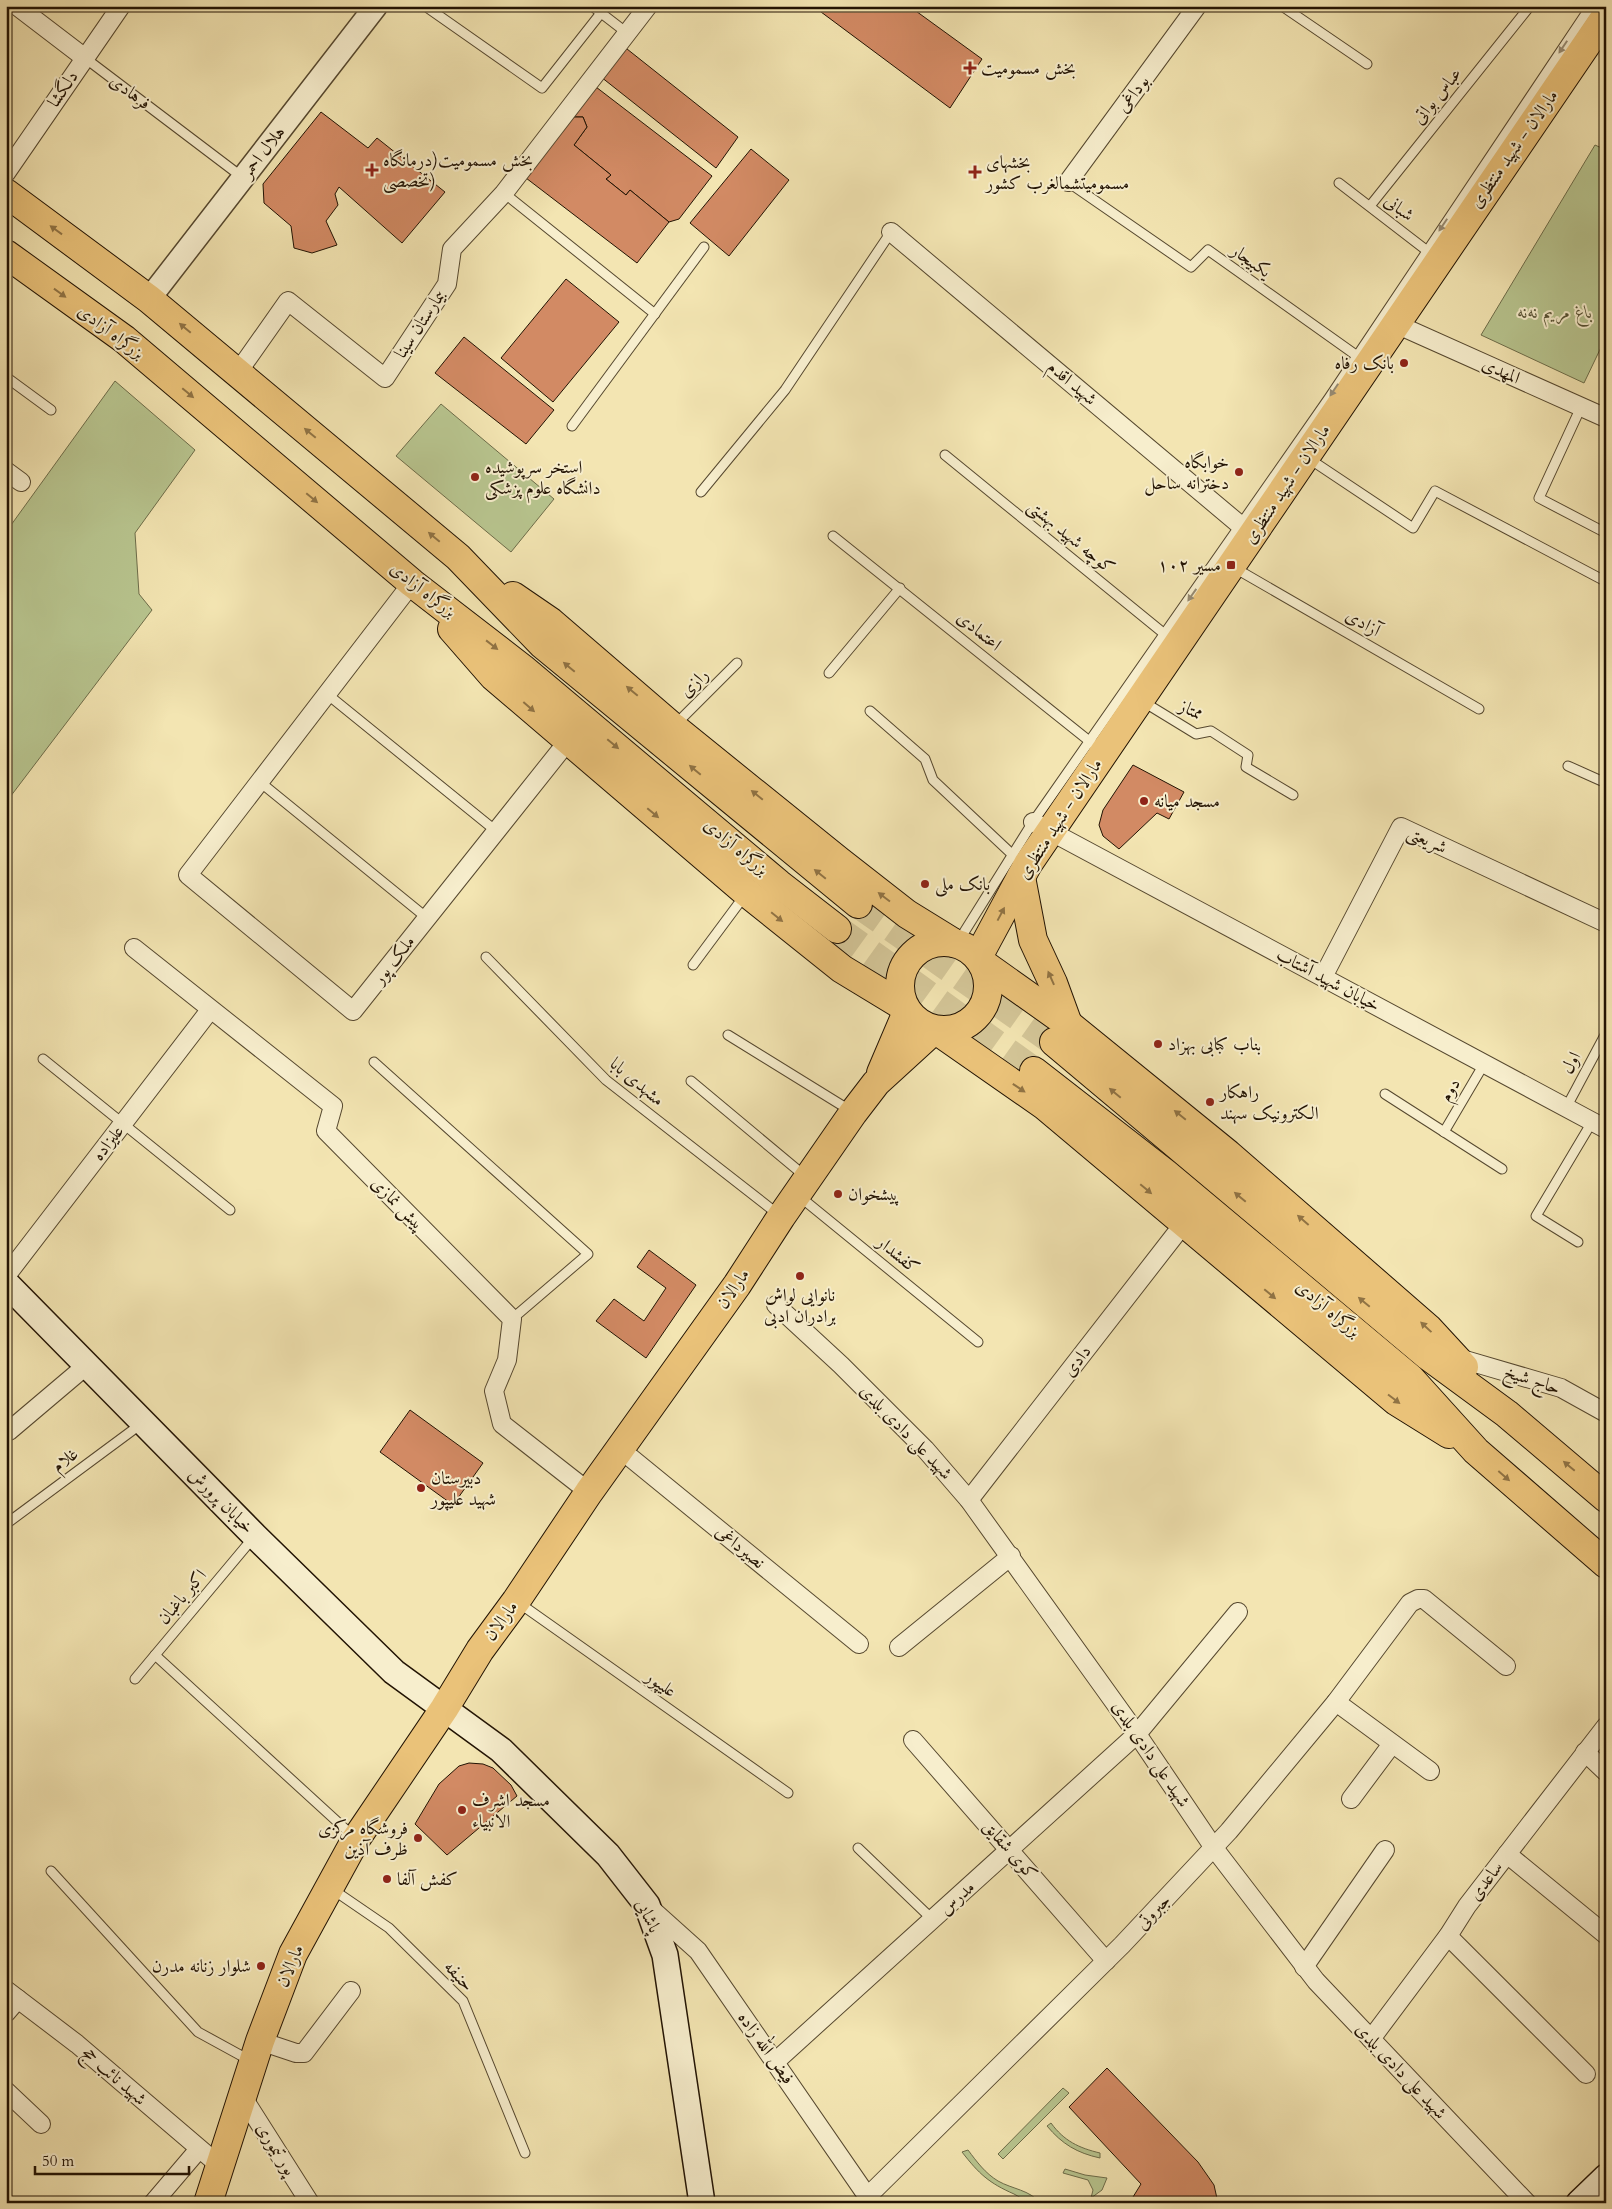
<svg xmlns="http://www.w3.org/2000/svg" width="1612" height="2209" viewBox="0 0 1612 2209" font-family="Cardo,Amiri,serif">
<rect width="100%" height="100%" fill="#f3e5b2"/>
<filter id="stains"><feTurbulence type="fractalNoise" baseFrequency=".004" numOctaves="4"/><feColorMatrix values="0 0 0 0 .2 0 0 0 0 .09 0 0 0 0 .02 0 0 0 .5 -.17"/></filter>
<radialGradient id="worn" r=".72"><stop offset=".6" stop-color="#630" stop-opacity="0"/><stop offset="1" stop-color="#630" stop-opacity=".3"/></radialGradient>
<g fill="#b8c58f" stroke="#6d6c49">
<path d="M 1595,145 L 1606,150 L 1606,337 L 1584,383 L 1481,335 Z"/>
<path d="M 115,381 L 195,450 L 135,533 L 139,594 L 152,610 L 7,801 L 6,532 Z"/>
<path d="M 441,404 L 554,499 L 511,552 L 396,456 Z"/>
<path d="M 1063,2088 L 1069,2093 L 1003,2159 L 998,2154 Z"/>
<path d="M 1051,2123 C 1064,2141 1079,2148 1100,2153 L 1100,2158 C 1077,2153 1062,2144 1047,2126 Z"/>
<path d="M 968,2150 C 977,2162 985,2173 998,2181 C 1012,2189 1030,2190 1040,2203 C 1029,2203 1023,2199 1014,2194 C 989,2183 979,2174 962,2152 Z"/>
<path d="M 1065,2169 L 1085,2175 L 1107,2178 L 1102,2190 L 1091,2198 L 1093,2190 L 1088,2180 L 1063,2173 Z"/>
</g>
<g fill="#d28a64" stroke="#221303">
<path d="M 813,6 L 909,6 L 982,59 L 950,108 Z"/>
<path d="M 622,45 L 738,137 L 716,168 L 596,73 Z"/>
<path d="M 596,87 L 712,176 L 679,219 L 669,222 L 630,190 L 626,195 L 606,179 L 611,175 L 574,145 L 587,127 L 583,117 L 573,117 Z"/>
<path d="M 321,112 L 368,148 L 377,138 L 445,192 L 402,243 L 339,187 L 335,194 L 338,205 L 326,221 L 337,245 L 312,253 L 294,248 L 291,226 L 264,203 L 263,184 Z"/>
<path d="M 573,117 L 583,117 L 587,127 L 574,145 L 611,175 L 606,179 L 626,195 L 630,190 L 669,222 L 637,263 L 526,178 Z"/>
<path d="M 751,149 L 789,180 L 729,256 L 690,223 Z"/>
<path d="M 566,279 L 619,322 L 553,402 L 501,358 Z"/>
<path d="M 464,337 L 554,410 L 526,444 L 435,373 Z"/>
<path d="M 1133,765 L 1184,792 L 1169,819 L 1157,813 L 1119,849 L 1103,836 L 1099,825 L 1103,810 Z"/>
<path d="M 649,1250 L 696,1285 L 646,1358 L 596,1321 L 614,1299 L 644,1321 L 666,1288 L 637,1267 Z"/>
<path d="M 410,1410 L 483,1463 L 453,1505 L 380,1452 Z"/>
<path d="M 469,1763 L 483,1764 L 493,1768 L 511,1785 L 517,1796 L 447,1855 L 415,1824 L 439,1784 L 459,1766 Z"/>
<path d="M 1107,2068 L 1198,2162 L 1214,2185 L 1218,2203 L 1134,2203 L 1133,2197 L 1141,2184 L 1069,2107 Z"/>
</g>
<g fill="none" stroke-linecap="round" stroke-linejoin="round">
<g stroke="#d4c698" stroke-width="28" stroke-dasharray="28 14" stroke-linecap="butt">
<path d="M 858,904 L 1054,1042"/>
<path d="M 837,929 L 1034,1071"/>
</g>
<g stroke="#56482f" stroke-width="11">
<g id="service">
<path d="M 429,6 L 428,8 L 542,88 L 601,13"/>
<path d="M 592,6 L 627,33"/>
<path d="M 1282,6 L 1367,64"/>
<path d="M 85,58 L 242,177"/>
<path d="M 1068,182 L 1191,267 L 1208,250 L 1360,358"/>
<path d="M 1339,183 L 1430,253"/>
<path d="M 504,193 L 655,314"/>
<path d="M 1370,206 L 1530,6"/>
<path d="M 6,377 L 51,410"/>
<path d="M 1581,407 L 1539,498 L 1606,533"/>
<path d="M 572,426 L 704,247"/>
<path d="M 945,455 L 1167,636"/>
<path d="M 1308,458 L 1413,528 L 1435,491 L 1603,580"/>
<path d="M 701,492 L 785,390 L 891,232"/>
<path d="M 833,536 L 1093,744"/>
<path d="M 1233,567 L 1479,709"/>
<path d="M 829,673 L 900,588"/>
<path d="M 327,694 L 496,831"/>
<path d="M 1142,701 L 1196,734 L 1211,731 L 1248,755 L 1246,767 L 1293,795"/>
<path d="M 870,711 L 925,759 L 933,780 L 1016,858"/>
<path d="M 675,725 L 737,663"/>
<path d="M 1568,766 L 1606,783"/>
<path d="M 260,782 L 427,918"/>
<path d="M 958,942 L 1033,822 L 1329,398 L 1591,6"/>
<path d="M 486,957 L 606,1080 L 779,1215"/>
<path d="M 693,965 L 745,895"/>
<path d="M 728,1035 L 851,1111"/>
<path d="M 43,1059 L 230,1210"/>
<path d="M 374,1062 L 588,1254 L 512,1319"/>
<path d="M 691,1081 L 806,1177"/>
<path d="M 1385,1094 L 1502,1169"/>
<path d="M 1566,1108 L 1606,1033"/>
<path d="M 1444,1132 L 1484,1064"/>
<path d="M 799,1196 L 978,1342"/>
<path d="M 1578,1242 L 1536,1216 L 1592,1122"/>
<path d="M 6,1524 L 141,1424"/>
<path d="M 519,1603 L 788,1793"/>
<path d="M 155,1655 L 354,1837"/>
<path d="M 135,1679 L 253,1538"/>
<path d="M 858,1848 L 933,1920"/>
<path d="M 51,1871 L 198,2032 L 251,2061"/>
<path d="M 332,1889 L 389,1928 L 463,2001 L 525,2153"/>
</g>
</g>
<g stroke="#56482f" stroke-width="20">
<g id="minor">
<path d="M 17,6 L 85,58"/>
<path d="M 6,173 L 121,6"/>
<path d="M 1068,182 L 1197,6"/>
<path d="M 891,232 L 1252,535"/>
<path d="M 1396,324 L 1606,418"/>
<path d="M 238,372 L 288,301 L 385,378 L 447,284 L 452,249 L 504,193 L 648,6"/>
<path d="M 6,471 L 21,482"/>
<path d="M 412,583 L 188,875 L 353,1011 L 568,741"/>
<path d="M 1033,822 L 1606,1129"/>
<path d="M 134,948 L 333,1106 L 326,1131 L 512,1319 L 507,1360 L 494,1391 L 502,1424 L 589,1492"/>
<path d="M 1323,977 L 1401,827 L 1606,923"/>
<path d="M 6,1276 L 210,1010"/>
<path d="M 776,1305 L 841,1365 L 925,1449 L 969,1500 L 1137,1734 L 1214,1848 L 1316,1981 L 1527,2203"/>
<path d="M 1455,1357 L 1561,1388 L 1606,1413"/>
<path d="M 6,1427 L 9,1431 L 87,1365"/>
<path d="M 620,1449 L 859,1644"/>
<path d="M 969,1500 L 1185,1222"/>
<path d="M 899,1647 L 1011,1556"/>
<path d="M 1336,1702 L 1430,1771"/>
<path d="M 913,1740 L 1106,1961"/>
<path d="M 1585,1752 L 1606,1772"/>
<path d="M 1351,1799 L 1392,1744"/>
<path d="M 1507,1854 L 1606,1935"/>
<path d="M 649,1907 L 698,1951 L 872,2203"/>
<path d="M 1448,1936 L 1586,2074"/>
<path d="M 1304,1967 L 1385,1850"/>
<path d="M 6,1990 L 77,2044 L 220,2166"/>
<path d="M 6,2013 L 18,1999"/>
<path d="M 1371,2039 L 1448,1936 L 1467,1906 L 1606,1726"/>
<path d="M 260,2041 L 296,2053 L 304,2053 L 351,1991"/>
<path d="M 776,2061 L 1137,1734 L 1238,1612"/>
<path d="M 6,2091 L 41,2124"/>
<path d="M 242,2096 L 310,2203"/>
<path d="M 868,2196 L 1122,1945 L 1229,1831 L 1336,1702 L 1410,1603 L 1418,1599 L 1424,1599 L 1506,1666"/>
<path d="M 153,2203 L 199,2149"/>
</g>
</g>
<g stroke="#56482f" stroke-width="25">
<path id="tertiary" d="M 149,299 L 376,6"/>
</g>
<g stroke="#221303" stroke-width="28">
<g id="secondary">
<path d="M 6,1283 L 255,1536 L 394,1672 L 501,1750 L 608,1855 L 647,1905 L 665,1955 L 702,2203"/>
<path d="M 1579,2203 L 1606,2177"/>
</g>
</g>
<g stroke="#221303" stroke-width="30">
<g id="primary">
<path d="M 1021,877 L 1033,940 L 1053,983 L 1068,1024"/>
<path d="M 978,957 L 1028,864 L 1606,16"/>
<path d="M 881,1073 L 907,1012"/>
<path d="M 208,2203 L 260,2041 L 293,1954 L 356,1839 L 444,1709 L 480,1650 L 516,1601 L 589,1492 L 737,1285 L 781,1217 L 853,1113 L 876,1083 L 934,1030"/>
</g>
</g>
<g stroke="#221303" stroke-width="30">
<g id="trunk">
<path d="M 6,193 L 149,299 L 458,557 L 543,645 L 858,904"/>
<path d="M 6,254 L 124,339 L 412,583 L 522,668 L 779,884 L 837,929"/>
<path d="M 513,596 L 551,622 L 673,727 L 839,861 L 907,914 L 954,943"/>
<path d="M 452,629 L 493,676 L 747,893 L 842,969 L 903,1006"/>
<circle cx="944" cy="986" r="44"/>
<path d="M 982,963 L 1068,1024 L 1228,1154 L 1428,1328 L 1464,1367"/>
<path d="M 936,1030 L 1045,1106 L 1396,1401 L 1449,1434"/>
<path d="M 1054,1042 L 1428,1356 L 1507,1414 L 1606,1498"/>
<path d="M 1034,1071 L 1165,1173 L 1410,1378 L 1476,1451 L 1606,1564"/>
</g>
</g>
<use href="#service" stroke="#f7eecd" stroke-width="9"/>
<use href="#minor" stroke="#f7eecd" stroke-width="18"/>
<use href="#tertiary" stroke="#f7eecd" stroke-width="22"/>
<use href="#secondary" stroke="#f7eecd" stroke-width="25"/>
<use href="#primary" stroke="#eac279" stroke-width="28"/>
<use href="#trunk" stroke="#eac279" stroke-width="28"/>
</g>
<defs><path id="oneway-solid" d="M-6-.8H1V-3.2L6.5 0L1 3.2V.8H-6Z" transform="scale(1.25)"/></defs>
<g fill="#978b72">
<use href="#oneway-solid" transform="translate(1563 47) rotate(124)"/>
<use href="#oneway-solid" transform="translate(1443 225) rotate(124)"/>
<use href="#oneway-solid" transform="translate(1334 390) rotate(124)"/>
<use href="#oneway-solid" transform="translate(1192 595) rotate(125)"/>
</g>
<g fill="#907344">
<use href="#oneway-solid" transform="translate(56 230) rotate(-144)"/>
<use href="#oneway-solid" transform="translate(60 293) rotate(36)"/>
<use href="#oneway-solid" transform="translate(185 328) rotate(-140)"/>
<use href="#oneway-solid" transform="translate(188 393) rotate(40)"/>
<use href="#oneway-solid" transform="translate(310 433) rotate(-140)"/>
<use href="#oneway-solid" transform="translate(312 498) rotate(40)"/>
<use href="#oneway-solid" transform="translate(434 537) rotate(-140)"/>
<use href="#oneway-solid" transform="translate(492 645) rotate(38)"/>
<use href="#oneway-solid" transform="translate(569 667) rotate(-140)"/>
<use href="#oneway-solid" transform="translate(632 691) rotate(-140)"/>
<use href="#oneway-solid" transform="translate(529 707) rotate(41)"/>
<use href="#oneway-solid" transform="translate(613 744) rotate(40)"/>
<use href="#oneway-solid" transform="translate(695 770) rotate(-140)"/>
<use href="#oneway-solid" transform="translate(757 795) rotate(-141)"/>
<use href="#oneway-solid" transform="translate(653 813) rotate(40)"/>
<use href="#oneway-solid" transform="translate(820 874) rotate(-141)"/>
<use href="#oneway-solid" transform="translate(884 897) rotate(-143)"/>
<use href="#oneway-solid" transform="translate(1001 914) rotate(-62)"/>
<use href="#oneway-solid" transform="translate(777 917) rotate(39)"/>
<use href="#oneway-solid" transform="translate(1051 978) rotate(-114)"/>
<use href="#oneway-solid" transform="translate(1019 1088) rotate(34)"/>
<use href="#oneway-solid" transform="translate(1115 1093) rotate(-140)"/>
<use href="#oneway-solid" transform="translate(1180 1115) rotate(-141)"/>
<use href="#oneway-solid" transform="translate(1146 1189) rotate(40)"/>
<use href="#oneway-solid" transform="translate(1240 1197) rotate(-140)"/>
<use href="#oneway-solid" transform="translate(1303 1220) rotate(-139)"/>
<use href="#oneway-solid" transform="translate(1270 1294) rotate(40)"/>
<use href="#oneway-solid" transform="translate(1364 1302) rotate(-140)"/>
<use href="#oneway-solid" transform="translate(1426 1327) rotate(-137)"/>
<use href="#oneway-solid" transform="translate(1394 1399) rotate(37)"/>
<use href="#oneway-solid" transform="translate(1569 1466) rotate(-140)"/>
<use href="#oneway-solid" transform="translate(1504 1476) rotate(41)"/>
</g>
<g fill="#8f2418" stroke="#f7eecd" stroke-width="2">
<path d="M967.5 60.5h5v5h5v5h-5v5h-5v-5h-5v-5h5z"/>
<path d="M369.5 162.5h5v5h5v5h-5v5h-5v-5h-5v-5h5z"/>
<path d="M972.5 164.5h5v5h5v5h-5v5h-5v-5h-5v-5h5z"/>
<circle cx="1404" cy="363" r="5"/>
<circle cx="1239" cy="472" r="5"/>
<circle cx="475" cy="477" r="5"/>
<rect x="1226" y="560" width="10" height="10" rx="2.5"/>
<circle cx="1144" cy="801" r="5"/>
<circle cx="925" cy="884" r="5"/>
<circle cx="1158" cy="1044" r="5"/>
<circle cx="1210" cy="1102" r="5"/>
<circle cx="838" cy="1194" r="5"/>
<circle cx="800" cy="1276" r="5"/>
<circle cx="421" cy="1488" r="5"/>
<circle cx="462" cy="1810" r="5"/>
<circle cx="418" cy="1838" r="5"/>
<circle cx="387" cy="1879" r="5"/>
<circle cx="261" cy="1966" r="5"/>
</g>
<g text-anchor="middle" dominant-baseline="central" stroke-width="4" stroke-linejoin="round" paint-order="stroke">
<g font-size="18" fill="#221303" stroke="#f7eecd" text-anchor="start">
<text x="981" y="68">بخش مسمومیت</text>
<text x="383" y="160">بخش مسمومیت(درمانگاه<tspan x="383" dy="21">تخصصی)</tspan></text>
<text x="986" y="162">بخشهای<tspan x="986" dy="21">مسمومیتشمالغرب کشور</tspan></text>
<text x="1394" y="363" text-anchor="end">بانک رفاه</text>
<text x="1229" y="462" text-anchor="end">خوابگاه<tspan x="1229" dy="21">دخترانه ساحل</tspan></text>
<text x="485" y="467">استخر سرپوشیده<tspan x="485" dy="21">دانشگاه علوم پزشکی</tspan></text>
<text x="1221" y="565" text-anchor="end">مسیر ۱۰۲</text>
<text x="1154" y="801">مسجد میانه</text>
<text x="935" y="884">بانک ملی</text>
<text x="1168" y="1044">بناب کبابی بهزاد</text>
<text x="1220" y="1092">راهکار<tspan x="1220" dy="21">الکترونیک سهند</tspan></text>
<text x="848" y="1194">پیشخوان</text>
<text x="800" y="1295" text-anchor="middle">نانوایی لواش<tspan x="800" dy="21">برادران ادبی</tspan></text>
<text x="431" y="1478">دبیرستان<tspan x="431" dy="21">شهید علیپور</tspan></text>
<text x="472" y="1800">مسجد اشرف<tspan x="472" dy="21">الانبیاء</tspan></text>
<text x="408" y="1828" text-anchor="end">فروشگاه مرکزی<tspan x="408" dy="21">ظرف آذین</tspan></text>
<text x="397" y="1879">کفش آلفا</text>
<text x="251" y="1966" text-anchor="end">شلوار زنانه مدرن</text>
</g>
<g font-size="18" fill="#221303" stroke="#f7eecd">
<text transform="translate(63 89) rotate(-56)">دلگشا</text>
<text transform="translate(130 92) rotate(37)">فرهادی</text>
<text transform="translate(1133 94) rotate(-53)">بوداغی</text>
<text transform="translate(1437 96) rotate(-51)">عباس بواتی</text>
<text transform="translate(1514 149) rotate(-55)">مارالان - شهید منتظری</text>
<text transform="translate(263 152) rotate(-52)">هلال احمر</text>
<text transform="translate(1399 208) rotate(37)">شبانی</text>
<text transform="translate(1251 261) rotate(35)">یکبیجار</text>
<text transform="translate(420 324) rotate(-57)">بیمارستان سینا</text>
<text transform="translate(111 332) rotate(37)">بزرگراه آزادی</text>
<text transform="translate(1501 371) rotate(24)">المهدی</text>
<text transform="translate(1072 383) rotate(40)">شهید اقدم</text>
<text transform="translate(1287 484) rotate(-56)">مارالان - شهید منتظری</text>
<text transform="translate(1071 537) rotate(39)">کوچه شهید بهشتی</text>
<text transform="translate(423 590) rotate(38)">بزرگراه آزادی</text>
<text transform="translate(1363 623) rotate(30)">آزادی</text>
<text transform="translate(979 631) rotate(39)">اعتمادی</text>
<text transform="translate(694 683) rotate(-45)">رازی</text>
<text transform="translate(1191 710) rotate(26)">ممتاز</text>
<text transform="translate(1060 819) rotate(-57)">مارالان - شهید منتظری</text>
<text transform="translate(1427 840) rotate(24)">شریعتی</text>
<text transform="translate(736 847) rotate(40)">بزرگراه آزادی</text>
<text transform="translate(394 960) rotate(-52)">ملک پور</text>
<text transform="translate(1328 980) rotate(28)">خیابان شهید آشتاب</text>
<text transform="translate(1571 1063) rotate(-62)">اول</text>
<text transform="translate(637 1082) rotate(40)">مشهدی بابا</text>
<text transform="translate(1450 1090) rotate(-59)">دوم</text>
<text transform="translate(108 1143) rotate(-52)">علیزاده</text>
<text transform="translate(398 1204) rotate(45)">پیش نمازی</text>
<text transform="translate(898 1255) rotate(39)">کفشدار</text>
<text transform="translate(733 1289) rotate(-56)">مارالان</text>
<text transform="translate(1328 1309) rotate(40)">بزرگراه آزادی</text>
<text transform="translate(1077 1361) rotate(-52)">دادی</text>
<text transform="translate(1532 1380) rotate(18)">حاج شیخ</text>
<text transform="translate(906 1432) rotate(46)">شهید علی دادی بلدی</text>
<text transform="translate(65 1460) rotate(-37)">غلام</text>
<text transform="translate(221 1501) rotate(45)">خیابان پرورش</text>
<text transform="translate(740 1547) rotate(39)">نصیرداغی</text>
<text transform="translate(182 1597) rotate(-50)">اکبر باغبان</text>
<text transform="translate(501 1621) rotate(-54)">مارالان</text>
<text transform="translate(661 1684) rotate(35)">علیپور</text>
<text transform="translate(1151 1754) rotate(56)">شهید علی دادی بلدی</text>
<text transform="translate(1010 1850) rotate(49)">کوی شقایق</text>
<text transform="translate(1486 1881) rotate(-53)">ساعدی</text>
<text transform="translate(957 1898) rotate(-42)">مدرس</text>
<text transform="translate(1153 1912) rotate(-47)">جبروتی</text>
<text transform="translate(648 1916) rotate(64)">پاشایی</text>
<text transform="translate(290 1966) rotate(-67)">مارالان</text>
<text transform="translate(459 1976) rotate(47)">حنیفه</text>
<text transform="translate(766 2048) rotate(55)">فیض الله زاده</text>
<text transform="translate(1401 2071) rotate(47)">شهید علی دادی بلدی</text>
<text transform="translate(114 2076) rotate(41)">شهید نائب حج</text>
<text transform="translate(276 2149) rotate(58)">پور تیموری</text>
</g>
<g font-size="18" font-style="italic" fill="#565134" stroke="#f7eecd">
<text x="1555" y="312">باغ مریم نه‌نه</text>
</g>
</g>
<rect width="1612" height="2209" fill="none" stroke="#f3e5b2" stroke-width="25"/>
<rect x="8" y="8" width="1597" height="2194" fill="none" stroke="#221303" stroke-width="2.5"/>
<rect x="12" y="12" width="1587" height="2184" fill="none" stroke="#221303"/>
<path d="M35 2166v8h154v-8" fill="none" stroke="#221303" stroke-width="2.5"/>
<text x="42" y="2166" font-size="15" fill="#221303" stroke="#f7eecd" stroke-width="4" paint-order="stroke">50 m</text>
<rect width="100%" height="100%" filter="url(#stains)"/>
<rect width="100%" height="100%" fill="url(#worn)"/>
</svg>
